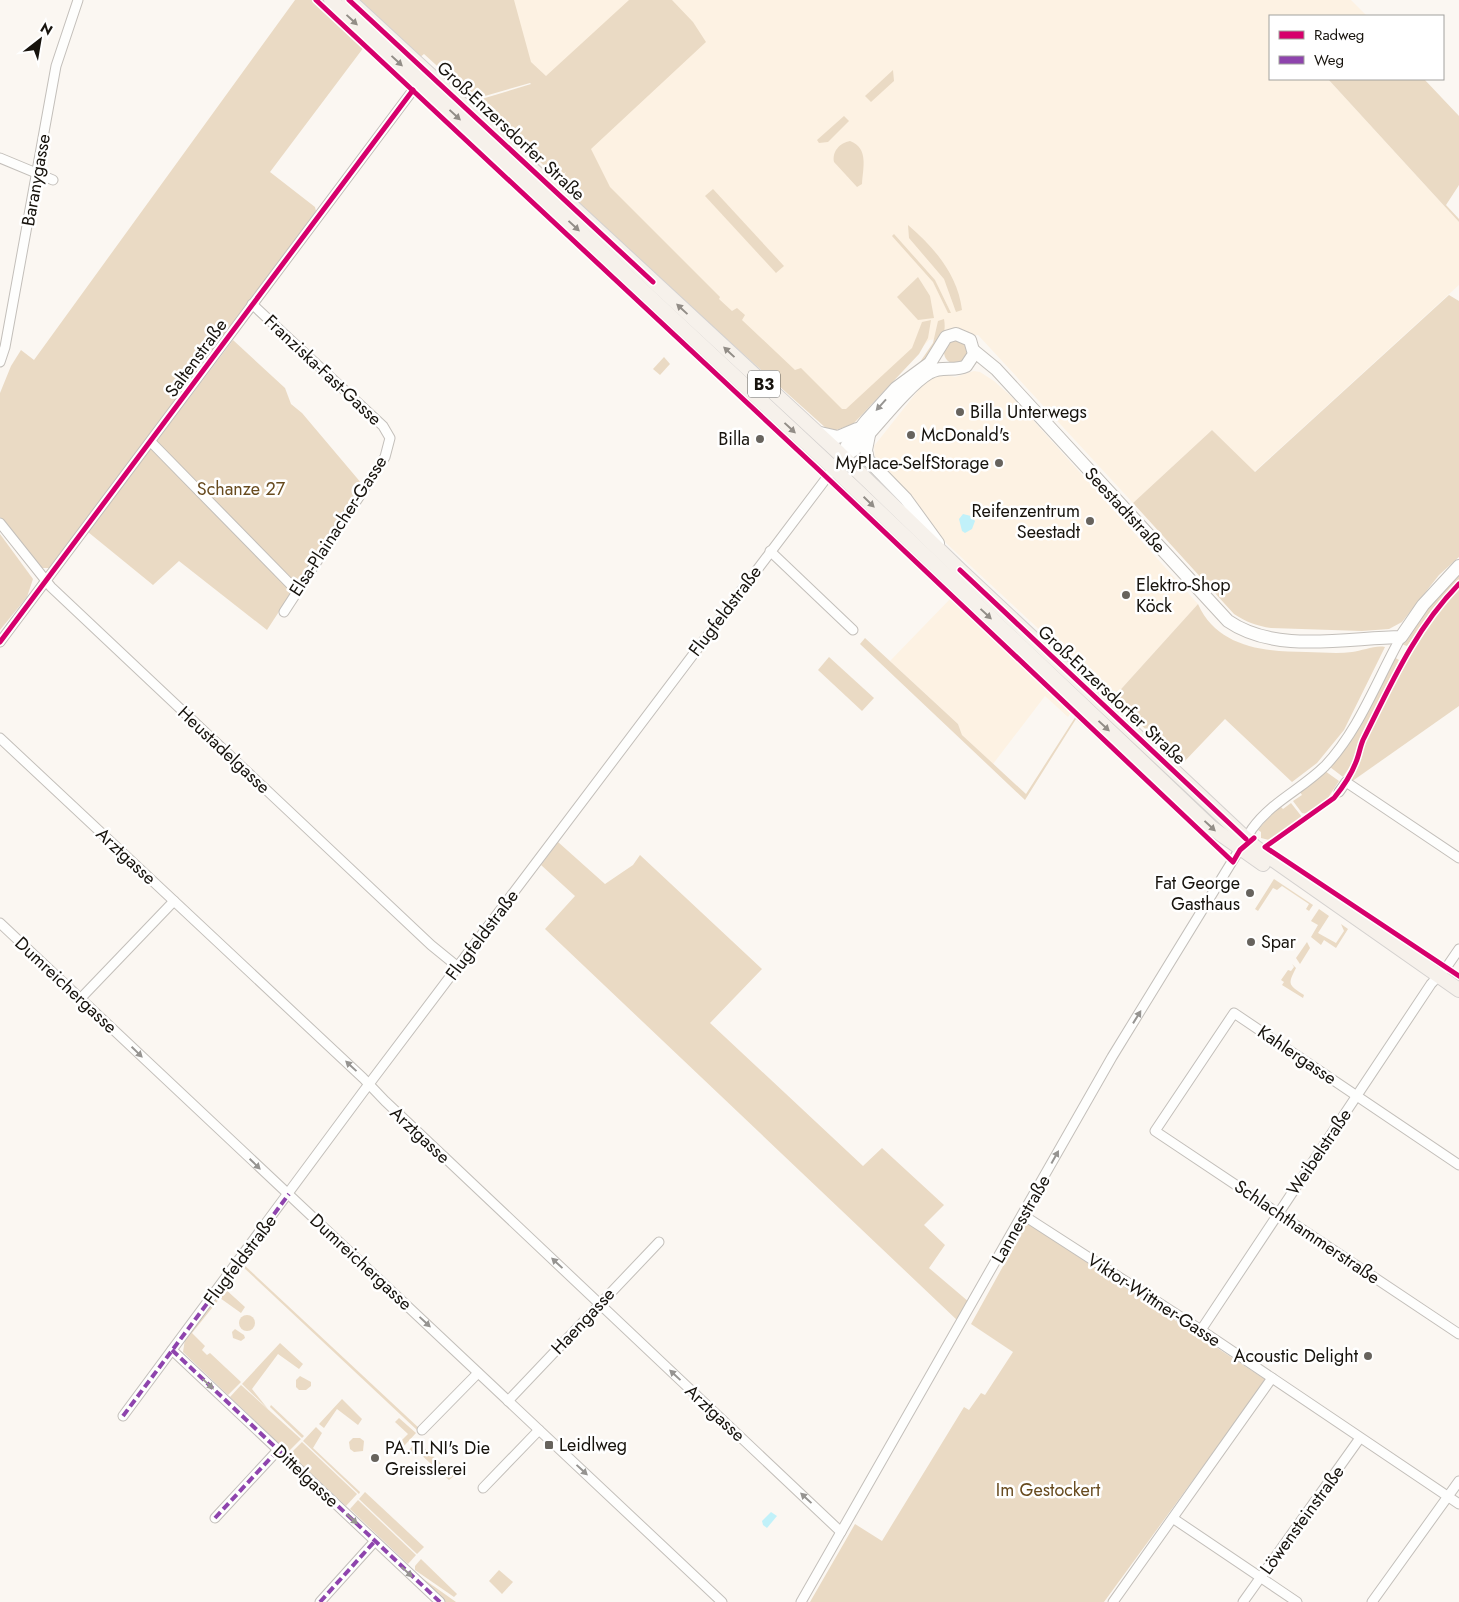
<svg xmlns="http://www.w3.org/2000/svg" width="1459" height="1602" viewBox="0 0 1459 1602" font-family="Jost,sans-serif">
<rect width="100%" height="100%" fill="#fbf7f2"/>
<g fill="#fdf2e3">
<path d="M 507,0 L 1351,0 L 1367,16 L 1270,16 L 1270,79 L 1328,79 L 1459,222 L 1459,285 L 1254,472 L 1212,430 L 1133,503 L 978,335 L 929,340 L 851,427 L 581,173 L 535,89 Z"/>
<path d="M 974,371 L 980,372 L 994,381 L 1014,399 L 1198,604 L 1113,698 L 947,544 L 875,460 L 874,446 L 924,383 L 940,373 L 955,377 Z"/>
<path d="M 951,598 L 1071,712 L 1068,717 L 1045,696 L 993,764 L 962,735 L 958,724 L 890,661 Z"/>
</g>
<g fill="#eadac4">
<path d="M 295,0 L 313,0 L 364,47 L 270,172 L 315,207 L 316,211 L 51,568 L 41,568 L 0,517 L 0,393 L 11,366 L 21,350 L 34,360 Z"/>
<path d="M 318,0 L 323,0 L 360,35 L 364,43 Z"/>
<path d="M 356,0 L 514,0 L 531,62 L 546,76 L 629,0 L 672,0 L 693,22 L 706,42 L 591,149 L 610,187 L 720,297 L 719,299 L 732,311 L 737,308 L 745,315 L 742,320 L 795,370 L 801,368 L 842,409 L 846,409 L 912,348 L 922,322 L 931,320 L 928,338 L 919,354 L 853,424 L 836,430 L 835,432 L 827,429 L 557,187 L 566,172 L 560,177 L 554,175 L 475,101 L 531,84 L 530,83 L 478,98 L 469,95 L 424,54 L 419,58 Z"/>
<path d="M 893,70 L 894,81 L 871,102 L 865,96 Z"/>
<path d="M 1328,79 L 1424,79 L 1459,116 L 1459,185 L 1446,205 L 1459,219 L 1459,222 Z"/>
<path d="M 469,100 L 555,179 L 553,182 L 467,102 Z"/>
<path d="M 844,116 L 849,121 L 828,142 L 819,143 L 817,140 Z"/>
<path d="M 850,141 C 869,148 863,168 862,184 L 857,187 L 834,162 C 832,151 840,143 850,141 Z"/>
<path d="M 713,189 L 784,266 L 776,273 L 705,196 Z"/>
<path d="M 908,225 C 934,247 958,275 962,310 L 956,312 L 944,279 L 909,238 Z"/>
<path d="M 894,234 L 935,280 L 951,313 L 948,313 L 933,282 L 892,236 Z"/>
<path d="M 583,241 L 650,305 L 648,307 L 581,243 Z"/>
<path d="M 918,277 L 930,296 L 934,318 L 918,320 L 897,297 Z"/>
<path d="M 1449,295 L 1459,301 L 1459,557 L 1439,575 L 1402,622 L 1389,629 L 1362,631 L 1271,628 C 1257,626 1246,622 1234,614 L 1133,503 L 1212,430 L 1255,472 Z"/>
<path d="M 656,310 L 722,373 L 722,375 L 654,313 Z"/>
<path d="M 944,319 C 948,340 934,354 918,365 L 933,343 L 938,321 Z"/>
<path d="M 233,340 L 285,388 L 291,404 L 302,413 L 362,484 L 267,630 L 179,561 L 153,585 L 88,532 Z"/>
<circle cx="956" cy="352" r="12"/>
<path d="M 664,357 L 670,364 L 660,375 L 653,369 Z"/>
<path d="M 766,413 L 817,461 L 815,464 L 762,415 Z"/>
<path d="M 0,534 L 33,579 L 27,597 L 0,630 Z"/>
<path d="M 1459,571 L 1459,579 L 1433,608 L 1407,646 L 1401,644 L 1415,622 Z"/>
<path d="M 1459,589 L 1459,706 L 1351,782 L 1367,738 L 1407,660 L 1436,615 Z"/>
<path d="M 959,597 L 1002,637 L 999,638 L 957,599 Z"/>
<path d="M 1198,604 C 1217,647 1264,652 1306,652 C 1321,652 1336,654 1352,652 C 1362,651 1375,645 1385,647 L 1344,730 L 1317,763 L 1292,782 L 1225,719 L 1182,764 L 1113,698 Z"/>
<path d="M 865,638 L 958,724 L 962,735 L 1026,794 L 1076,716 L 1229,861 L 1076,719 L 1025,800 L 860,644 Z"/>
<path d="M 829,657 L 874,698 L 862,711 L 818,670 Z"/>
<path d="M 1394,657 L 1399,660 L 1358,743 L 1353,762 L 1343,777 L 1330,767 L 1357,730 Z"/>
<path d="M 1079,713 L 1082,713 L 1191,815 L 1189,818 Z"/>
<path d="M 1325,771 L 1339,781 L 1328,798 L 1307,814 L 1302,813 L 1293,801 L 1302,795 L 1300,792 Z"/>
<path d="M 1291,803 L 1302,817 L 1269,840 L 1261,838 L 1261,832 L 1258,830 L 1271,814 L 1281,807 L 1283,809 Z"/>
<path d="M 558,842 L 605,884 L 633,865 L 640,855 L 762,969 L 710,1023 L 863,1166 L 882,1148 L 944,1205 L 924,1225 L 945,1245 L 929,1268 L 969,1302 L 958,1321 L 545,929 L 575,896 L 541,865 Z"/>
<path d="M 1274,879 L 1313,905 L 1309,911 L 1306,909 L 1309,904 L 1282,886 L 1277,890 L 1273,888 L 1258,911 L 1255,909 Z"/>
<path d="M 1319,909 L 1329,916 L 1318,933 L 1336,943 L 1344,931 L 1341,924 L 1348,929 L 1336,948 L 1324,940 L 1321,945 L 1311,937 L 1318,925 L 1311,921 Z"/>
<path d="M 1307,942 L 1310,948 L 1300,964 L 1296,958 Z"/>
<path d="M 1292,964 L 1296,968 C 1287,985 1289,985 1304,995 L 1303,998 L 1282,985 L 1284,982 L 1281,980 L 1288,970 L 1291,971 L 1294,967 Z"/>
<path d="M 1027,1223 L 1266,1380 L 1104,1602 L 810,1602 L 855,1524 L 882,1541 L 964,1407 L 969,1410 L 981,1393 L 985,1395 L 1013,1352 L 971,1324 Z"/>
<path d="M 242,1263 L 420,1429 L 418,1431 L 241,1265 Z"/>
<path d="M 224,1288 L 245,1307 L 241,1313 L 220,1298 L 192,1333 L 205,1346 L 202,1350 L 207,1355 L 210,1353 L 241,1382 L 228,1395 L 183,1352 L 185,1339 Z"/>
<circle cx="247" cy="1323" r="8"/>
<path d="M 235,1329 L 244,1335 L 245,1338 L 241,1341 L 233,1338 L 232,1332 Z"/>
<path d="M 280,1343 L 303,1364 L 299,1369 L 278,1354 L 252,1389 L 268,1409 L 242,1384 Z"/>
<path d="M 300,1376 L 311,1382 L 311,1386 L 306,1390 L 299,1390 L 296,1387 L 296,1380 Z"/>
<path d="M 241,1385 L 301,1439 L 288,1452 L 230,1397 Z"/>
<path d="M 342,1399 L 362,1419 L 358,1425 L 337,1409 L 324,1428 L 319,1424 Z"/>
<path d="M 271,1405 L 304,1436 L 302,1438 L 270,1407 Z"/>
<path d="M 399,1418 L 416,1433 L 404,1446 L 400,1442 L 408,1434 L 395,1422 Z"/>
<path d="M 316,1427 L 322,1433 L 313,1448 L 360,1492 L 359,1494 L 303,1441 Z"/>
<path d="M 353,1438 L 360,1438 L 364,1441 L 363,1451 L 354,1452 L 350,1449 L 349,1442 Z"/>
<path d="M 417,1441 L 454,1476 L 449,1480 L 419,1453 L 415,1456 L 409,1450 Z"/>
<path d="M 302,1442 L 357,1494 L 346,1506 L 290,1454 Z"/>
<path d="M 365,1492 L 424,1547 L 417,1554 L 359,1499 Z"/>
<path d="M 358,1500 L 416,1555 L 408,1564 L 350,1509 Z"/>
<path d="M 421,1559 L 457,1594 L 454,1597 L 415,1570 L 415,1566 Z"/>
<path d="M 499,1570 L 513,1582 L 502,1594 L 489,1581 Z"/>
<path d="M 415,1573 L 456,1602 L 444,1602 Z"/>
</g>
<g fill="#c1f1f9">
<path d="M 963,514 L 971,516 L 975,521 L 972,529 L 965,533 L 962,531 L 959,519 Z"/>
<path d="M 771,1512 L 777,1516 L 767,1528 L 763,1525 L 762,1521 Z"/>
</g>
<g fill="none" stroke-linecap="round" stroke-linejoin="round">
<g stroke="#c3bfba" stroke-width="11">
<g id="street">
<path d="M 0,158 L 53,180"/>
<path d="M 252,304 L 383,426 L 390,438 L 385,457 L 284,612"/>
<path d="M 0,362 L 5,347 L 56,66 L 78,0"/>
<path d="M 151,442 L 297,591"/>
<path d="M 0,523 L 51,587 L 431,945 L 458,967"/>
<path d="M 770,551 L 853,630"/>
<path d="M 0,642 L 422,78"/>
<path d="M 0,738 L 363,1078 L 385,1101 L 841,1532"/>
<path d="M 1339,792 L 1346,782 L 1459,858"/>
<path d="M 0,923 L 722,1602"/>
<path d="M 81,998 L 174,901"/>
<path d="M 1459,1165 L 1234,1013 L 1155,1131 L 1459,1334"/>
<path d="M 1023,1215 L 1201,1330 L 1459,1504"/>
<path d="M 1201,1330 L 1431,984 L 1446,968 L 1459,949"/>
<path d="M 172,1350 L 440,1602"/>
<path d="M 508,1401 L 659,1242"/>
<path d="M 123,1416 L 363,1092 L 834,468"/>
<path d="M 422,1430 L 478,1373"/>
<path d="M 483,1488 L 539,1430"/>
<path d="M 215,1518 L 278,1450"/>
<path d="M 1174,1519 L 1297,1602"/>
<path d="M 320,1602 L 375,1541"/>
<path d="M 801,1602 L 1112,1057 L 1252,829 C 1271,802 1302,789 1325,766 C 1359,730 1377,680 1401,637"/>
<path d="M 1113,1602 L 1272,1378"/>
<path d="M 1243,1602 L 1360,1438"/>
<path d="M 1372,1602 L 1459,1481"/>
</g>
</g>
<g stroke="#c3bfba" stroke-width="14">
<g id="secondary">
<path d="M 974,351 L 996,369 L 1228,621 C 1276,654 1345,638 1401,637 L 1423,605 L 1459,566"/>
<path d="M 816,432 L 838,437 L 857,429"/>
<path d="M 869,435 L 866,450 L 868,460 L 906,499 L 938,543"/>
<path d="M 834,468 L 843,457 L 855,449 C 874,430 908,385 929,373 C 942,365 954,372 966,366 L 974,354 L 970,340 L 956,334 L 946,337 L 930,363 L 896,388 L 866,421 L 847,445 L 843,457"/>
</g>
</g>
<g stroke="#d4d1cf" stroke-width="16">
<g id="primary">
<path d="M 331,0 L 829,464 L 1212,828 L 1263,864"/>
<path d="M 349,0 L 839,453 L 960,570 L 1255,847 L 1459,990"/>
</g>
</g>
<use href="#street" stroke="#fefefd" stroke-width="9"/>
<use href="#secondary" stroke="#fefefd" stroke-width="12"/>
<use href="#primary" stroke="#f6f1eb" stroke-width="14"/>
<g stroke="#8e44ad" stroke-width="4" stroke-dasharray="8 4" stroke-linecap="butt">
<path d="M 172,1350 L 440,1602"/>
<path d="M 123,1416 L 289,1194"/>
<path d="M 215,1518 L 278,1450"/>
<path d="M 320,1602 L 375,1541"/>
</g>
<g stroke="#fff" stroke-width="8">
<g id="cycleway">
<path d="M 316,0 L 820,471 L 1233,862 L 1240,850 L 1254,838"/>
<path d="M 349,0 L 653,282"/>
<path d="M 960,570 L 1246,839"/>
<path d="M 1459,584 C 1415,629 1391,684 1363,740 C 1360,747 1359,755 1356,762 C 1351,775 1343,787 1334,798 L 1265,847 L 1459,976"/>
<path d="M 0,642 L 413,90"/>
</g>
</g>
<use href="#cycleway" stroke="#d6006c" stroke-width="5"/>
</g>
<defs><path id="oneway-solid" d="M-6-.8H1V-3.2L6.5 0L1 3.2V.8H-6Z" transform="scale(1.25)"/></defs>
<g fill="#928d87">
<use href="#oneway-solid" transform="translate(352 20) rotate(43)"/>
<use href="#oneway-solid" transform="translate(397 61) rotate(43)"/>
<use href="#oneway-solid" transform="translate(455 115) rotate(43)"/>
<use href="#oneway-solid" transform="translate(574 226) rotate(43)"/>
<use href="#oneway-solid" transform="translate(682 309) rotate(-137)"/>
<use href="#oneway-solid" transform="translate(729 352) rotate(-137)"/>
<use href="#oneway-solid" transform="translate(790 428) rotate(43)"/>
<use href="#oneway-solid" transform="translate(869 502) rotate(44)"/>
<use href="#oneway-solid" transform="translate(986 614) rotate(43)"/>
<use href="#oneway-solid" transform="translate(1104 726) rotate(43)"/>
<use href="#oneway-solid" transform="translate(1210 826) rotate(43)"/>
</g>
<g fill="#969491">
<use href="#oneway-solid" transform="translate(881 405) rotate(132)"/>
<use href="#oneway-solid" transform="translate(1137 1017) rotate(-58)"/>
<use href="#oneway-solid" transform="translate(137 1052) rotate(44)"/>
<use href="#oneway-solid" transform="translate(351 1066) rotate(-137)"/>
<use href="#oneway-solid" transform="translate(1055 1157) rotate(-61)"/>
<use href="#oneway-solid" transform="translate(255 1164) rotate(44)"/>
<use href="#oneway-solid" transform="translate(557 1263) rotate(-137)"/>
<use href="#oneway-solid" transform="translate(425 1322) rotate(43)"/>
<use href="#oneway-solid" transform="translate(675 1375) rotate(-137)"/>
<use href="#oneway-solid" transform="translate(208 1384) rotate(43)"/>
<use href="#oneway-solid" transform="translate(582 1470) rotate(43)"/>
<use href="#oneway-solid" transform="translate(806 1498) rotate(-137)"/>
<use href="#oneway-solid" transform="translate(352 1519) rotate(43)"/>
<use href="#oneway-solid" transform="translate(407 1572) rotate(43)"/>
</g>
<g fill="#67635d" stroke="#fff" stroke-width="2">
<circle cx="960" cy="412" r="5"/>
<circle cx="911" cy="435" r="5"/>
<circle cx="760" cy="439" r="5"/>
<circle cx="999" cy="463" r="5"/>
<circle cx="1090" cy="521" r="5"/>
<circle cx="1126" cy="595" r="5"/>
<circle cx="1250" cy="893" r="5"/>
<circle cx="1251" cy="942" r="5"/>
<circle cx="1368" cy="1356" r="5"/>
<rect x="544" y="1440" width="10" height="10" rx="2.5"/>
<circle cx="375" cy="1458" r="5"/>
</g>
<g text-anchor="middle" dominant-baseline="central" stroke-width="5" stroke-linejoin="round" paint-order="stroke">
<rect fill="#fff" stroke="#5d5a56" stroke-width="1" x="748" y="370.5" width="32" height="27" rx="4"/>
<g font-size="16" font-weight="bold" fill="#17130d">
<text x="764" y="384">B3</text>
</g>
<g font-size="18" fill="#17130d" stroke="#fff">
<text transform="translate(511 131) rotate(43)">Groß-Enzersdorfer Straße</text>
<text transform="translate(36 180) rotate(-80)">Baranygasse</text>
<text transform="translate(196 358) rotate(-54)">Saltenstraße</text>
<text transform="translate(323 370) rotate(43)">Franziska-Fast-Gasse</text>
<text transform="translate(1125 510) rotate(47)">Seestadtstraße</text>
<text transform="translate(338 526) rotate(-57)">Elsa-Plainacher-Gasse</text>
<text transform="translate(725 611) rotate(-53)">Flugfeldstraße</text>
<text transform="translate(1112 695) rotate(43)">Groß-Enzersdorfer Straße</text>
<text transform="translate(224 750) rotate(43)">Heustadelgasse</text>
<text transform="translate(126 856) rotate(43)">Arztgasse</text>
<text transform="translate(482 935) rotate(-53)">Flugfeldstraße</text>
<text transform="translate(66 985) rotate(43)">Dumreichergasse</text>
<text transform="translate(1297 1055) rotate(34)">Kahlergasse</text>
<text transform="translate(420 1135) rotate(43)">Arztgasse</text>
<text transform="translate(1319 1152) rotate(-56)">Weibelstraße</text>
<text transform="translate(1021 1219) rotate(-60)">Lannesstraße</text>
<text transform="translate(1307 1232) rotate(34)">Schlachthammerstraße</text>
<text transform="translate(240 1260) rotate(-53)">Flugfeldstraße</text>
<text transform="translate(361 1262) rotate(43)">Dumreichergasse</text>
<text transform="translate(1154 1300) rotate(33)">Viktor-Wittner-Gasse</text>
<text transform="translate(583 1321) rotate(-47)">Haengasse</text>
<text transform="translate(715 1413) rotate(43)">Arztgasse</text>
<text transform="translate(306 1476) rotate(43)">Dittelgasse</text>
<text transform="translate(1302 1520) rotate(-54)">Löwensteinstraße</text>
</g>
<g font-size="18" fill="#17130d" stroke="#fff" text-anchor="start">
<text x="970" y="412">Billa Unterwegs</text>
<text x="921" y="435">McDonald's</text>
<text x="750" y="439" text-anchor="end">Billa</text>
<text x="989" y="463" text-anchor="end">MyPlace-SelfStorage</text>
<text x="1080" y="511" text-anchor="end">Reifenzentrum<tspan x="1080" dy="21">Seestadt</tspan></text>
<text x="1136" y="585">Elektro-Shop<tspan x="1136" dy="21">Köck</tspan></text>
<text x="1240" y="883" text-anchor="end">Fat George<tspan x="1240" dy="21">Gasthaus</tspan></text>
<text x="1261" y="942">Spar</text>
<text x="1358" y="1356" text-anchor="end">Acoustic Delight</text>
<text x="559" y="1445">Leidlweg</text>
<text x="385" y="1448">PA.TI.NI's Die<tspan x="385" dy="21">Greisslerei</tspan></text>
</g>
<g font-size="18" fill="#684b1f" stroke="#fff">
<text x="241" y="489">Schanze 27</text>
<text x="1048" y="1490">Im Gestockert</text>
</g>
</g>
<rect x="1269" y="15" width="175" height="65" fill="#ffffff" stroke="#a2a19e"/>
<rect x="1279" y="31" width="25" height="8" fill="#d6006c" stroke="#a2a19e"/>
<text x="1314" y="40" font-size="15" fill="#17130d">Radweg</text>
<rect x="1279" y="56" width="25" height="8" fill="#8e44ad" stroke="#a2a19e"/>
<text x="1314" y="65" font-size="15" fill="#17130d">Weg</text>
<g transform="translate(40 40) rotate(31)" stroke="#ffffff" stroke-width="4" paint-order="stroke">
<path d="M0-4L9 19L0 12L-9 19Z" fill="#17130d"/>
<text y="-8" font-size="14" font-weight="bold" text-anchor="middle" fill="#17130d">N</text>
</g>
</svg>
